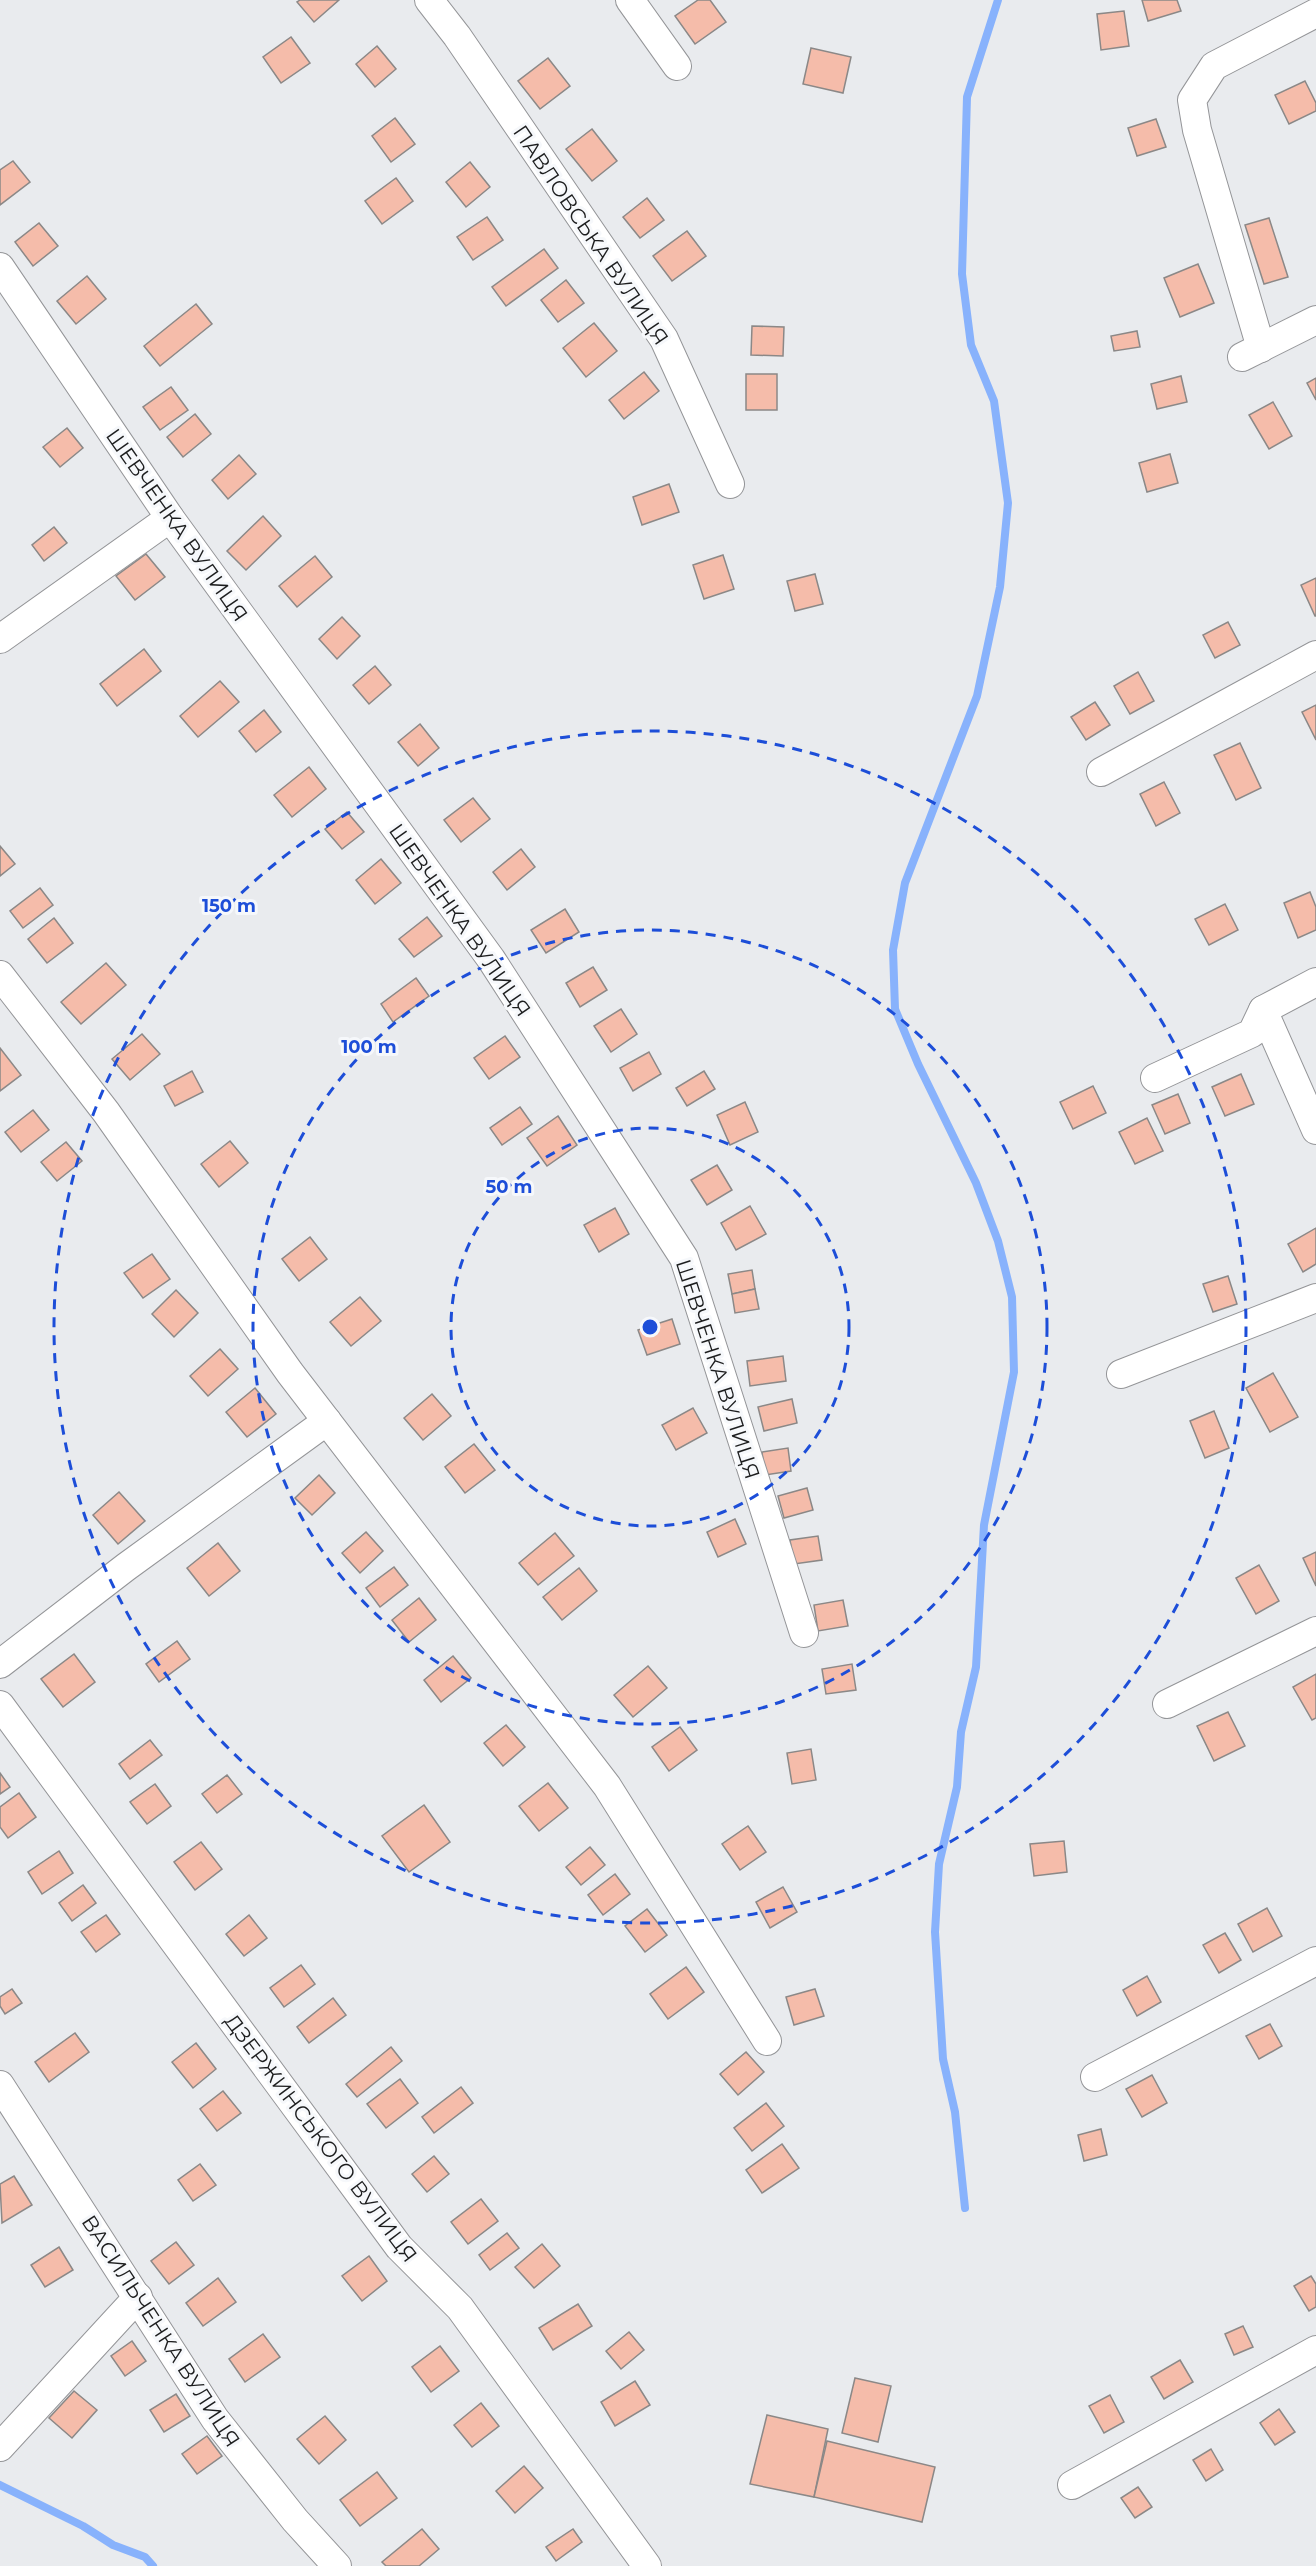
<svg xmlns="http://www.w3.org/2000/svg" width="1316" height="2566" viewBox="0 0 1316 2566" font-family="Montserrat,sans-serif">
<rect width="100%" height="100%" fill="#e9ebee"/>
<g fill="none" stroke-linecap="round" stroke-linejoin="round">
<g stroke="#88b2fc" stroke-width="8">
<path d="M 965,2208 L 955,2112 L 943,2059 L 935,1932 L 939,1864 L 957,1787 L 961,1732 L 976,1667 L 984,1525 L 1014,1372 L 1012,1297 L 998,1241 L 976,1183 L 918,1064 L 895,1009 L 893,950 L 905,883 L 977,696 L 1000,587 L 1008,503 L 994,401 L 971,345 L 962,274 L 967,97 L 998,0"/>
<path d="M 0,2485 L 83,2526 L 113,2545 L 145,2557 L 153,2566"/>
</g>
</g>
<g fill="#f5bcaa" stroke="#8b8887" stroke-width="1.5">
<path d="M 300,0 L 339,0 L 314,22 L 297,2 Z"/>
<path d="M 698,0 L 710,0 L 726,22 L 695,44 L 675,16 Z"/>
<path d="M 1142,0 L 1177,0 L 1181,11 L 1148,21 Z"/>
<path d="M 1124,11 L 1129,46 L 1101,50 L 1097,14 Z"/>
<path d="M 291,37 L 310,63 L 281,83 L 263,57 Z"/>
<path d="M 377,46 L 396,69 L 375,87 L 356,64 Z"/>
<path d="M 811,48 L 851,57 L 843,93 L 803,84 Z"/>
<path d="M 548,58 L 570,86 L 540,109 L 518,81 Z"/>
<path d="M 1305,81 L 1316,103 L 1316,111 L 1289,124 L 1275,95 Z"/>
<path d="M 395,118 L 415,144 L 391,162 L 372,136 Z"/>
<path d="M 1156,119 L 1166,147 L 1137,156 L 1128,128 Z"/>
<path d="M 592,129 L 617,161 L 592,181 L 566,149 Z"/>
<path d="M 13,161 L 30,182 L 0,205 L 0,170 Z"/>
<path d="M 470,162 L 490,187 L 466,207 L 446,182 Z"/>
<path d="M 396,178 L 413,201 L 382,224 L 365,201 Z"/>
<path d="M 647,198 L 664,220 L 640,238 L 623,217 Z"/>
<path d="M 487,217 L 503,240 L 473,260 L 457,237 Z"/>
<path d="M 1269,218 L 1288,277 L 1264,284 L 1245,225 Z"/>
<path d="M 39,223 L 58,246 L 33,266 L 15,242 Z"/>
<path d="M 687,231 L 706,256 L 672,281 L 653,256 Z"/>
<path d="M 544,249 L 558,268 L 506,306 L 492,287 Z"/>
<path d="M 1198,264 L 1214,303 L 1180,317 L 1164,278 Z"/>
<path d="M 87,276 L 106,299 L 76,324 L 57,301 Z"/>
<path d="M 566,280 L 584,303 L 558,322 L 541,300 Z"/>
<path d="M 196,304 L 212,324 L 160,366 L 144,346 Z"/>
<path d="M 594,323 L 617,351 L 586,377 L 563,348 Z"/>
<path d="M 752,326 L 784,327 L 783,356 L 751,355 Z"/>
<path d="M 1137,331 L 1140,347 L 1114,351 L 1111,336 Z"/>
<path d="M 644,372 L 659,391 L 624,419 L 609,400 Z"/>
<rect x="746" y="374" width="31" height="36"/>
<path d="M 1181,376 L 1187,402 L 1157,409 L 1151,384 Z"/>
<path d="M 1316,378 L 1316,400 L 1307,383 Z"/>
<path d="M 171,387 L 188,410 L 160,430 L 143,407 Z"/>
<path d="M 1273,402 L 1292,436 L 1269,449 L 1249,415 Z"/>
<path d="M 195,414 L 211,434 L 183,457 L 167,437 Z"/>
<path d="M 67,428 L 83,448 L 60,467 L 43,447 Z"/>
<path d="M 1170,454 L 1178,483 L 1147,492 L 1139,463 Z"/>
<path d="M 239,455 L 256,474 L 228,499 L 212,480 Z"/>
<path d="M 669,484 L 679,512 L 642,525 L 633,497 Z"/>
<path d="M 263,516 L 281,536 L 246,570 L 227,551 Z"/>
<path d="M 54,527 L 67,543 L 44,561 L 32,545 Z"/>
<path d="M 146,554 L 165,577 L 135,600 L 116,576 Z"/>
<path d="M 723,555 L 734,589 L 704,599 L 693,565 Z"/>
<path d="M 315,556 L 332,577 L 297,607 L 279,586 Z"/>
<path d="M 815,574 L 823,604 L 795,611 L 787,581 Z"/>
<path d="M 1316,578 L 1316,616 L 1315,616 L 1301,585 Z"/>
<path d="M 342,617 L 360,636 L 337,659 L 319,639 Z"/>
<path d="M 1228,622 L 1240,645 L 1215,658 L 1203,635 Z"/>
<path d="M 144,649 L 161,671 L 117,706 L 100,684 Z"/>
<path d="M 375,666 L 391,685 L 369,704 L 353,685 Z"/>
<path d="M 1138,672 L 1154,701 L 1130,714 L 1114,686 Z"/>
<path d="M 220,681 L 239,702 L 198,737 L 180,716 Z"/>
<path d="M 1095,702 L 1110,725 L 1086,740 L 1071,717 Z"/>
<path d="M 1316,705 L 1316,740 L 1302,712 Z"/>
<path d="M 264,710 L 281,732 L 256,752 L 239,731 Z"/>
<path d="M 420,724 L 439,748 L 418,766 L 398,742 Z"/>
<path d="M 1240,743 L 1261,788 L 1236,800 L 1214,755 Z"/>
<path d="M 309,767 L 326,789 L 292,817 L 274,795 Z"/>
<path d="M 1164,782 L 1180,813 L 1156,826 L 1140,794 Z"/>
<path d="M 473,798 L 490,819 L 461,842 L 444,820 Z"/>
<path d="M 347,812 L 364,832 L 342,849 L 325,829 Z"/>
<path d="M 0,846 L 15,864 L 0,876 Z"/>
<path d="M 521,849 L 535,867 L 507,890 L 493,872 Z"/>
<path d="M 381,859 L 401,883 L 375,904 L 356,880 Z"/>
<path d="M 40,888 L 53,905 L 23,928 L 10,911 Z"/>
<path d="M 1310,892 L 1316,907 L 1316,930 L 1298,938 L 1284,903 Z"/>
<path d="M 1225,904 L 1238,930 L 1209,945 L 1195,919 Z"/>
<path d="M 565,909 L 579,932 L 546,953 L 531,930 Z"/>
<path d="M 427,917 L 442,936 L 414,957 L 399,939 Z"/>
<path d="M 54,918 L 73,943 L 47,963 L 28,939 Z"/>
<path d="M 106,963 L 126,985 L 81,1024 L 61,1002 Z"/>
<path d="M 593,967 L 607,990 L 580,1007 L 566,983 Z"/>
<path d="M 416,978 L 429,996 L 393,1022 L 381,1004 Z"/>
<path d="M 621,1009 L 637,1034 L 611,1052 L 594,1026 Z"/>
<path d="M 142,1034 L 160,1054 L 130,1080 L 112,1059 Z"/>
<path d="M 505,1036 L 520,1057 L 489,1079 L 474,1058 Z"/>
<path d="M 0,1048 L 21,1075 L 0,1091 Z"/>
<path d="M 649,1052 L 661,1074 L 633,1091 L 620,1068 Z"/>
<path d="M 192,1071 L 203,1092 L 175,1106 L 164,1086 Z"/>
<path d="M 704,1071 L 715,1089 L 687,1106 L 676,1088 Z"/>
<path d="M 1241,1074 L 1254,1104 L 1225,1116 L 1212,1087 Z"/>
<path d="M 1093,1086 L 1106,1113 L 1073,1129 L 1060,1102 Z"/>
<path d="M 1178,1094 L 1190,1123 L 1165,1134 L 1152,1105 Z"/>
<path d="M 745,1102 L 758,1132 L 730,1145 L 717,1115 Z"/>
<path d="M 520,1107 L 532,1124 L 502,1145 L 490,1128 Z"/>
<path d="M 33,1110 L 49,1130 L 21,1152 L 5,1132 Z"/>
<path d="M 558,1116 L 577,1145 L 547,1166 L 527,1138 Z"/>
<path d="M 1147,1118 L 1163,1151 L 1135,1164 L 1119,1132 Z"/>
<path d="M 230,1141 L 248,1163 L 219,1187 L 201,1164 Z"/>
<path d="M 66,1142 L 82,1161 L 57,1181 L 41,1162 Z"/>
<path d="M 717,1165 L 732,1190 L 707,1205 L 691,1180 Z"/>
<path d="M 750,1206 L 766,1234 L 736,1250 L 721,1223 Z"/>
<path d="M 615,1208 L 629,1234 L 599,1252 L 584,1225 Z"/>
<path d="M 1316,1228 L 1316,1264 L 1303,1272 L 1288,1244 Z"/>
<path d="M 310,1237 L 327,1259 L 299,1281 L 282,1259 Z"/>
<path d="M 152,1254 L 170,1279 L 143,1298 L 124,1273 Z"/>
<path d="M 752,1270 L 755,1289 L 732,1294 L 728,1274 Z"/>
<path d="M 1228,1276 L 1237,1304 L 1213,1312 L 1203,1284 Z"/>
<path d="M 755,1289 L 759,1309 L 735,1313 L 732,1294 Z"/>
<path d="M 176,1290 L 198,1313 L 174,1337 L 152,1314 Z"/>
<path d="M 360,1297 L 381,1321 L 351,1346 L 330,1322 Z"/>
<path d="M 672,1319 L 680,1344 L 647,1355 L 638,1330 Z"/>
<path d="M 220,1349 L 238,1369 L 208,1396 L 190,1376 Z"/>
<path d="M 783,1356 L 786,1381 L 750,1386 L 747,1361 Z"/>
<path d="M 1273,1373 L 1298,1417 L 1270,1432 L 1246,1388 Z"/>
<path d="M 255,1388 L 276,1414 L 247,1437 L 226,1412 Z"/>
<path d="M 432,1394 L 451,1416 L 423,1440 L 404,1418 Z"/>
<path d="M 792,1399 L 797,1423 L 764,1431 L 758,1407 Z"/>
<path d="M 693,1408 L 707,1433 L 676,1450 L 662,1425 Z"/>
<path d="M 1214,1411 L 1229,1448 L 1205,1458 L 1190,1421 Z"/>
<path d="M 474,1444 L 495,1470 L 465,1493 L 445,1467 Z"/>
<path d="M 788,1448 L 791,1471 L 765,1475 L 762,1452 Z"/>
<path d="M 319,1475 L 335,1493 L 312,1515 L 295,1498 Z"/>
<path d="M 807,1488 L 813,1510 L 784,1518 L 778,1496 Z"/>
<path d="M 119,1492 L 145,1521 L 118,1544 L 93,1515 Z"/>
<path d="M 735,1519 L 746,1544 L 718,1557 L 707,1532 Z"/>
<path d="M 366,1532 L 383,1551 L 360,1573 L 342,1553 Z"/>
<path d="M 555,1533 L 574,1556 L 538,1585 L 519,1563 Z"/>
<path d="M 818,1536 L 822,1560 L 794,1564 L 790,1540 Z"/>
<path d="M 218,1543 L 240,1571 L 209,1596 L 187,1568 Z"/>
<path d="M 1316,1552 L 1316,1586 L 1303,1558 Z"/>
<path d="M 1259,1565 L 1279,1601 L 1256,1614 L 1236,1578 Z"/>
<path d="M 394,1567 L 408,1585 L 380,1607 L 366,1588 Z"/>
<path d="M 579,1568 L 597,1591 L 562,1620 L 543,1597 Z"/>
<path d="M 419,1598 L 436,1620 L 409,1642 L 392,1620 Z"/>
<path d="M 843,1600 L 848,1626 L 818,1631 L 814,1605 Z"/>
<path d="M 177,1641 L 190,1659 L 159,1682 L 146,1664 Z"/>
<path d="M 74,1654 L 95,1682 L 63,1707 L 41,1679 Z"/>
<path d="M 453,1656 L 471,1678 L 441,1702 L 424,1680 Z"/>
<path d="M 852,1664 L 856,1690 L 826,1694 L 822,1669 Z"/>
<path d="M 648,1666 L 667,1688 L 633,1717 L 614,1695 Z"/>
<path d="M 1316,1674 L 1316,1718 L 1312,1720 L 1293,1687 Z"/>
<path d="M 1228,1712 L 1245,1746 L 1214,1761 L 1197,1726 Z"/>
<path d="M 506,1725 L 525,1747 L 503,1766 L 484,1743 Z"/>
<path d="M 680,1727 L 697,1750 L 669,1771 L 652,1747 Z"/>
<path d="M 150,1740 L 162,1755 L 130,1779 L 119,1764 Z"/>
<path d="M 811,1749 L 816,1780 L 792,1784 L 787,1753 Z"/>
<path d="M 0,1773 L 10,1787 L 0,1794 Z"/>
<path d="M 227,1775 L 242,1794 L 217,1813 L 202,1794 Z"/>
<path d="M 548,1783 L 568,1808 L 539,1831 L 519,1806 Z"/>
<path d="M 155,1784 L 171,1806 L 147,1824 L 130,1802 Z"/>
<path d="M 19,1793 L 36,1817 L 8,1838 L 0,1827 L 0,1807 Z"/>
<path d="M 424,1805 L 450,1842 L 409,1872 L 382,1836 Z"/>
<path d="M 748,1826 L 766,1852 L 740,1870 L 722,1844 Z"/>
<path d="M 1064,1841 L 1067,1872 L 1034,1876 L 1030,1844 Z"/>
<path d="M 201,1842 L 222,1869 L 195,1890 L 174,1862 Z"/>
<path d="M 590,1847 L 605,1865 L 581,1885 L 566,1867 Z"/>
<path d="M 59,1851 L 73,1873 L 42,1894 L 28,1872 Z"/>
<path d="M 615,1874 L 630,1894 L 603,1915 L 588,1895 Z"/>
<path d="M 83,1885 L 96,1903 L 72,1921 L 59,1903 Z"/>
<path d="M 783,1887 L 797,1912 L 770,1928 L 756,1902 Z"/>
<path d="M 1267,1908 L 1282,1936 L 1253,1952 L 1238,1924 Z"/>
<path d="M 647,1909 L 667,1935 L 645,1952 L 625,1926 Z"/>
<path d="M 106,1915 L 120,1934 L 96,1952 L 81,1932 Z"/>
<path d="M 249,1915 L 267,1938 L 244,1956 L 226,1934 Z"/>
<path d="M 1225,1933 L 1241,1960 L 1219,1973 L 1203,1945 Z"/>
<path d="M 301,1965 L 315,1984 L 284,2007 L 270,1988 Z"/>
<path d="M 686,1967 L 704,1992 L 668,2019 L 650,1994 Z"/>
<path d="M 1147,1976 L 1161,2002 L 1137,2016 L 1123,1990 Z"/>
<path d="M 12,1989 L 22,2003 L 5,2014 L 0,2006 L 0,1997 Z"/>
<path d="M 815,1989 L 824,2016 L 794,2025 L 786,1997 Z"/>
<path d="M 333,1998 L 346,2015 L 309,2043 L 297,2027 Z"/>
<path d="M 1270,2024 L 1282,2046 L 1259,2059 L 1246,2036 Z"/>
<path d="M 75,2033 L 89,2052 L 49,2082 L 35,2062 Z"/>
<path d="M 196,2043 L 216,2069 L 193,2088 L 172,2062 Z"/>
<path d="M 391,2047 L 402,2061 L 357,2097 L 346,2084 Z"/>
<path d="M 746,2052 L 764,2072 L 738,2095 L 720,2074 Z"/>
<path d="M 1152,2075 L 1167,2103 L 1142,2117 L 1126,2089 Z"/>
<path d="M 400,2079 L 418,2103 L 386,2128 L 367,2104 Z"/>
<path d="M 461,2087 L 473,2103 L 434,2133 L 422,2117 Z"/>
<path d="M 223,2091 L 241,2113 L 217,2131 L 200,2109 Z"/>
<path d="M 766,2103 L 784,2126 L 752,2151 L 734,2128 Z"/>
<path d="M 1101,2129 L 1107,2155 L 1084,2161 L 1078,2135 Z"/>
<path d="M 782,2144 L 799,2168 L 762,2193 L 746,2170 Z"/>
<path d="M 434,2156 L 449,2174 L 427,2192 L 412,2174 Z"/>
<path d="M 200,2164 L 216,2185 L 193,2201 L 178,2180 Z"/>
<path d="M 14,2176 L 32,2205 L 2,2223 L 0,2184 Z"/>
<path d="M 481,2199 L 498,2221 L 468,2244 L 451,2222 Z"/>
<path d="M 507,2233 L 519,2248 L 490,2270 L 479,2255 Z"/>
<path d="M 176,2242 L 194,2265 L 169,2284 L 151,2261 Z"/>
<path d="M 542,2244 L 560,2266 L 534,2288 L 515,2267 Z"/>
<path d="M 59,2247 L 73,2270 L 45,2287 L 31,2265 Z"/>
<path d="M 369,2256 L 387,2281 L 362,2301 L 342,2276 Z"/>
<path d="M 1311,2276 L 1316,2284 L 1316,2307 L 1309,2311 L 1294,2286 Z"/>
<path d="M 218,2278 L 236,2302 L 203,2326 L 186,2303 Z"/>
<path d="M 578,2304 L 592,2326 L 553,2350 L 539,2328 Z"/>
<path d="M 1243,2326 L 1253,2347 L 1234,2355 L 1225,2334 Z"/>
<path d="M 629,2332 L 644,2350 L 621,2369 L 606,2351 Z"/>
<path d="M 263,2334 L 280,2357 L 245,2382 L 229,2359 Z"/>
<path d="M 132,2341 L 146,2361 L 125,2376 L 111,2356 Z"/>
<path d="M 440,2346 L 459,2371 L 431,2392 L 412,2367 Z"/>
<path d="M 1180,2360 L 1193,2382 L 1164,2399 L 1151,2377 Z"/>
<path d="M 855,2378 L 891,2386 L 878,2442 L 842,2433 Z"/>
<path d="M 635,2381 L 650,2405 L 615,2426 L 601,2402 Z"/>
<path d="M 74,2391 L 97,2410 L 72,2438 L 49,2418 Z"/>
<path d="M 176,2394 L 190,2416 L 164,2432 L 150,2410 Z"/>
<path d="M 1110,2395 L 1124,2422 L 1104,2433 L 1089,2406 Z"/>
<path d="M 481,2403 L 499,2426 L 472,2447 L 454,2425 Z"/>
<path d="M 1279,2409 L 1295,2432 L 1275,2445 L 1260,2423 Z"/>
<path d="M 767,2415 L 828,2429 L 814,2497 L 750,2484 Z"/>
<path d="M 325,2416 L 346,2440 L 319,2464 L 297,2439 Z"/>
<path d="M 207,2436 L 222,2456 L 197,2474 L 182,2454 Z"/>
<path d="M 827,2441 L 935,2467 L 922,2522 L 814,2497 Z"/>
<path d="M 1211,2449 L 1223,2470 L 1206,2481 L 1193,2460 Z"/>
<path d="M 524,2466 L 543,2488 L 515,2513 L 496,2491 Z"/>
<path d="M 377,2472 L 397,2498 L 360,2526 L 340,2500 Z"/>
<path d="M 1138,2487 L 1152,2507 L 1135,2518 L 1121,2498 Z"/>
<path d="M 422,2529 L 439,2549 L 419,2566 L 386,2566 L 382,2562 Z"/>
<path d="M 573,2529 L 582,2542 L 556,2561 L 546,2547 Z"/>
</g>
<g fill="none" stroke-linecap="round" stroke-linejoin="round">
<g stroke="#949598" stroke-width="30">
<g id="minor">
<path d="M 429,0 L 457,36 L 664,339 L 730,484"/>
<path d="M 630,0 L 677,66"/>
<path d="M 0,267 L 170,518 L 491,959 L 684,1258 L 804,1633"/>
<path d="M 1261,348 L 1197,130 L 1192,100 L 1214,66 L 1316,13"/>
<path d="M 1242,357 L 1316,320"/>
<path d="M 0,639 L 170,518"/>
<path d="M 1101,772 L 1316,655"/>
<path d="M 0,975 L 106,1112 L 290,1373 L 607,1786 L 767,2041"/>
<path d="M 1263,1010 L 1316,1130"/>
<path d="M 1155,1078 L 1252,1033 L 1263,1010 L 1316,982"/>
<path d="M 1121,1374 L 1316,1298"/>
<path d="M 0,1664 L 126,1567 L 327,1421"/>
<path d="M 1167,1704 L 1316,1631"/>
<path d="M 0,1705 L 399,2247 L 460,2308 L 647,2566"/>
<path d="M 1095,2077 L 1316,1961"/>
<path d="M 0,2085 L 215,2419 L 295,2520 L 337,2566"/>
<path d="M 0,2447 L 138,2297"/>
<path d="M 1072,2485 L 1316,2350"/>
</g>
</g>
<use href="#minor" stroke="#fff" stroke-width="28"/>
</g>
<g fill="none" stroke="#1d4ed8" stroke-width="3" stroke-dasharray="10 8">
<circle cx="650" cy="1327" r="199"/>
<circle cx="650" cy="1327" r="397"/>
<circle cx="650" cy="1327" r="596"/>
</g>
<g text-anchor="middle" dominant-baseline="central" stroke-width="6" stroke-linejoin="round" paint-order="stroke">
<g font-size="21" fill="#1c1d1e" stroke="#f6f8fb">
<text transform="translate(591 235) rotate(56)">ПАВЛОВСЬКА ВУЛИЦЯ</text>
<text transform="translate(177 525) rotate(55)">ШЕВЧЕНКА ВУЛИЦЯ</text>
<text transform="translate(460 920) rotate(55)">ШЕВЧЕНКА ВУЛИЦЯ</text>
<text transform="translate(718 1369) rotate(72)">ШЕВЧЕНКА ВУЛИЦЯ</text>
<text transform="translate(321 2138) rotate(53)">ДЗЕРЖИНСЬКОГО ВУЛИЦЯ</text>
<text transform="translate(161 2331) rotate(57)">ВАСИЛЬЧЕНКА ВУЛИЦЯ</text>
</g>
</g>
<circle cx="650" cy="1327" r="9" fill="#1d4ed8" stroke="#f6f8fb" stroke-width="3"/>
<g font-size="18" text-anchor="middle" font-weight="bold" fill="#1d4ed8" stroke="#f6f8fb" stroke-width="6" stroke-linejoin="round" paint-order="stroke">
<text x="229" y="912">150 m</text>
<text x="369" y="1053">100 m</text>
<text x="509" y="1193">50 m</text>
</g>
</svg>
